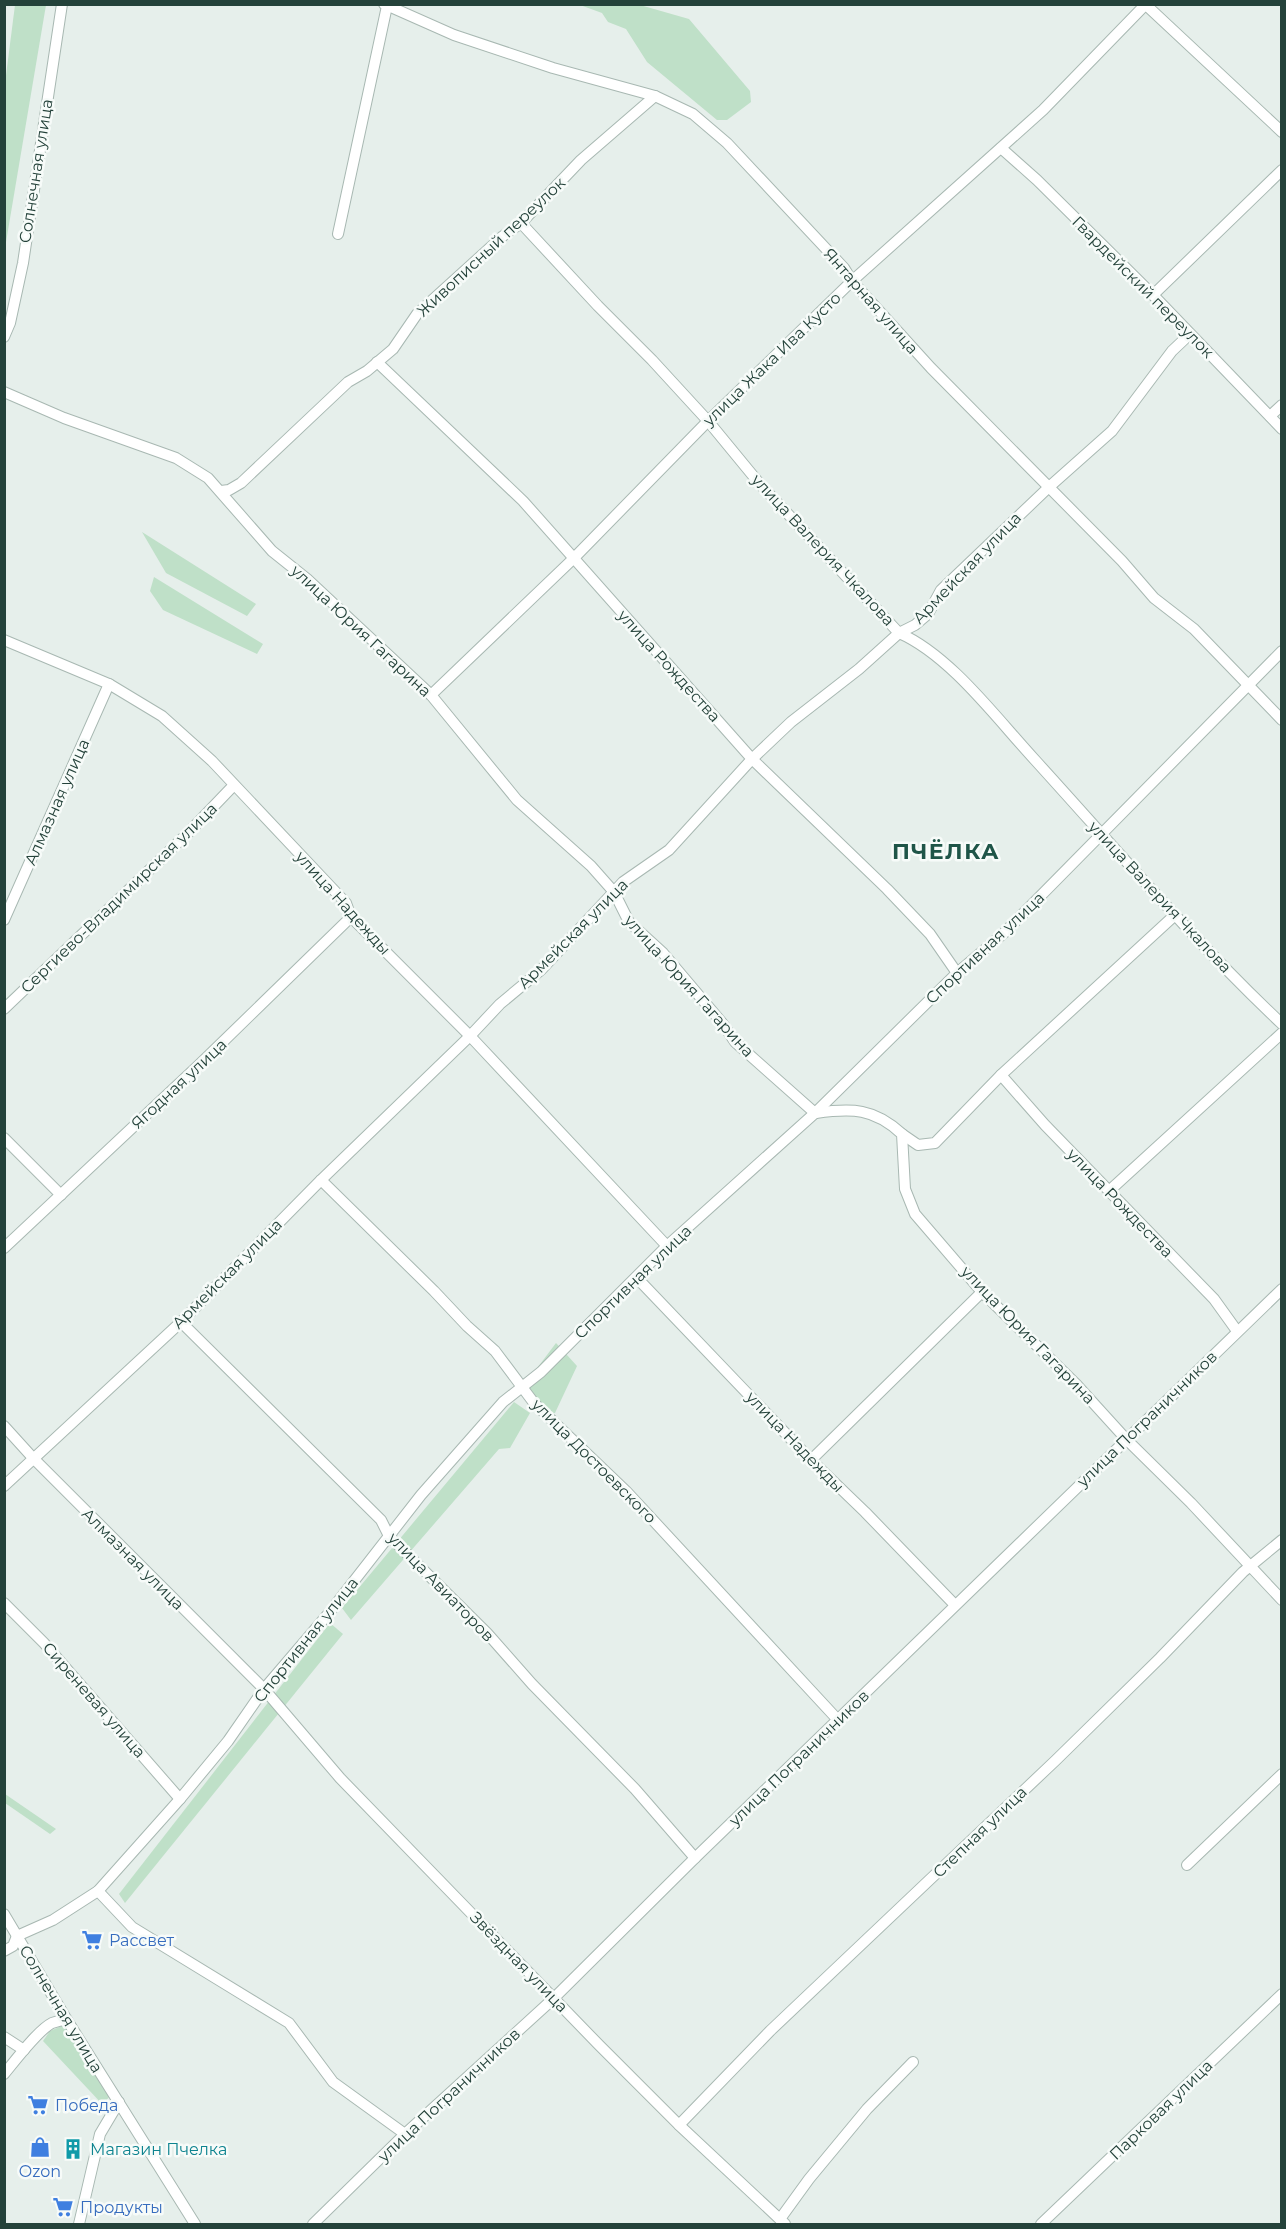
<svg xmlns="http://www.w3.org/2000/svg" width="1286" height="2229" viewBox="0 0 1286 2229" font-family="Montserrat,sans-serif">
<rect width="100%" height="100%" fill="#e6efeb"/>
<g fill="#bfe0c8">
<path d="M 15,5 L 46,5 L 5,248 L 4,91 Z"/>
<path d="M 580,5 L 640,5 L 689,19 L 750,91 L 751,102 L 727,120 L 717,120 L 647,62 L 626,29 L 608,22 L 602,13 Z"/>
<path d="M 142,532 L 256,604 L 247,616 L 166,573 Z"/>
<path d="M 154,577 L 263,644 L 257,654 L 163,610 L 150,591 Z"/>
<path d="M 556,1343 L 577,1366 L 555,1413 L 544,1415 L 526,1383 Z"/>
<path d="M 514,1402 L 530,1413 L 510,1448 L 499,1449 L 351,1620 L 342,1608 Z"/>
<path d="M 330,1623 L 343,1634 L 125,1903 L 119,1894 Z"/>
<path d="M 4,1794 L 5,1794 L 56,1829 L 50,1834 L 5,1803 Z"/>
<path d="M 64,2025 L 109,2097 L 103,2105 L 43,2041 L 50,2031 Z"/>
</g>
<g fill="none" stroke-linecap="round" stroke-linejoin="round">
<g stroke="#a8b8b2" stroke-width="12">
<g id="minor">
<path d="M 384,4 L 454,35 L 553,68 L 655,96 L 693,114 L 727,143 L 844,268 L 852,281 L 931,368 L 1122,561 L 1154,598 L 1194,629 L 1282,720"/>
<path d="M 1145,4 L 1282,132"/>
<path d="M 1001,148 L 1037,180 L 1153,295 L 1282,429"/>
<path d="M 521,223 L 598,306 L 652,360 L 708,421 L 759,483 L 899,633 C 950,655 997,719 1035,760 C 1116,849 1194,941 1282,1024"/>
<path d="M 338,234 L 387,6"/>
<path d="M 1153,295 L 1282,170"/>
<path d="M 4,337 L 10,323 L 23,263 L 62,4"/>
<path d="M 377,362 L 523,501 L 752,759 L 887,889 L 930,934 L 957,973"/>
<path d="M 4,392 L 64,418 L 176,458 L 208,478 L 272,551 L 307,579 L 431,695 L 517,800 L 591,866 L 614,892 L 629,922 L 663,953 L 723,1024 L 735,1042 L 815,1113"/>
<path d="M 1270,416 L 1282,405"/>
<path d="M 221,491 L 229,490 L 241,483 L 348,382 L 367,371 L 393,349 L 417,314 L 503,236 L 521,223 L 581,160 L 655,96"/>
<path d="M 4,640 L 109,684 L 162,716 L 212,761 L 346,903 L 351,917 L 470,1036 L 667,1246"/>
<path d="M 431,695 L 573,559 L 708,421 L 852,281 L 1043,110 L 1146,4"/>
<path d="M 4,920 L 109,684"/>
<path d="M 4,1009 L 188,833 L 234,785"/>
<path d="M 1001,1075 L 1045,1125 L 1214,1299 L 1237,1331"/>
<path d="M 816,1113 C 852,1108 874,1108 902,1134 L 905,1189 L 915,1214 L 982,1292 L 1076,1384 L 1126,1439 L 1191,1503 L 1282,1600"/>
<path d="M 902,1134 L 918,1145 L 935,1143 L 1001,1075 L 1175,915"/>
<path d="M 4,1138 L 61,1195"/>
<path d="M 321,1180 L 434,1291 L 467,1326 L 495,1351 L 534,1403 L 626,1491 L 838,1720"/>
<path d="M 1109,1191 L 1282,1033"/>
<path d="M 4,1248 L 199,1065 L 351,917"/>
<path d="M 637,1278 L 811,1460 L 865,1512 L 955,1605"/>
<path d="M 181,1322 L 381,1520 L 389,1536 L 487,1633 L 532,1684 L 635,1789 L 695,1858"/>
<path d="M 4,1426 L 33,1458 L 264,1689 L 340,1778 L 599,2045 L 679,2125 L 785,2224"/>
<path d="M 811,1460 L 982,1292"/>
<path d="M 4,1486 L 181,1322 L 321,1180 L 470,1036 L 500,1004 L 541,970 L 623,882 L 669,850 L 752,759 L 791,722 L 859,669 L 899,633 L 915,625 L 928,614 L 941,590 L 1049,487 L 1112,431 L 1172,351 L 1190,334"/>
<path d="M 4,1603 L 44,1643 L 180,1799"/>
<path d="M 1187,1865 L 1282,1774"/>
<path d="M 98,1891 L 132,1927 L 289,2023 L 333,2082 L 405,2134"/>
<path d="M 4,1914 L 67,2020 L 195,2224"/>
<path d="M 4,1951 L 13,1946 L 17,1936 L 53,1920 L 98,1891 L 180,1799 L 228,1741 L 264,1689 L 329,1613 L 421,1495 L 503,1402 L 541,1372 L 667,1246 L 815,1113 L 957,973 L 1004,933 L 1282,651"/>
<path d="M 4,2037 L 24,2050"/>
<path d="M 4,2074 C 15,2061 38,2030 52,2023 C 57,2021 62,2020 67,2020"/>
<path d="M 679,2125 L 770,2031 L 1056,1760 L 1160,1658 L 1243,1572 L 1282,1540"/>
<path d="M 780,2219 L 809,2179 L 867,2109 L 913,2062"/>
<path d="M 79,2224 L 100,2134 L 119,2102"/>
<path d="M 313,2224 L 405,2134 L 553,1999 L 695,1858 L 1282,1289"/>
<path d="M 1041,2224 L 1282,1994"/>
</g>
</g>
<use href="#minor" stroke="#fff" stroke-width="10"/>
</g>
<defs>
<g id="supermarket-bare" transform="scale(1.62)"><path d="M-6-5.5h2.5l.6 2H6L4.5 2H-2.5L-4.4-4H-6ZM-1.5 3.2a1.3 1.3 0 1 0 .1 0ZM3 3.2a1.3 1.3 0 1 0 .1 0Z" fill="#3f7fe0" stroke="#f7fbf9" stroke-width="2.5" paint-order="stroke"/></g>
<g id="shop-bare" transform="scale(1.62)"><path d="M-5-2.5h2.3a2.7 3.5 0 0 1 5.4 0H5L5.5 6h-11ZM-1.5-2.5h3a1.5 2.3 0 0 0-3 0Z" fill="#3f7fe0" stroke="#f7fbf9" stroke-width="2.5" paint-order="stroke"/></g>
<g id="building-bare" transform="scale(1.62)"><path d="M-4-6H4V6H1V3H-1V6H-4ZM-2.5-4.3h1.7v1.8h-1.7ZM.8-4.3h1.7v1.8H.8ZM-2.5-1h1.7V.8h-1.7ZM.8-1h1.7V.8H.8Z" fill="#0f9aa8" stroke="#f7fbf9" stroke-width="2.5" paint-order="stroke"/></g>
</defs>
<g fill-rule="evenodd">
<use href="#supermarket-bare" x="92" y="1940"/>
<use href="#supermarket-bare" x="38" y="2105"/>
<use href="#shop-bare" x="40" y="2147"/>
<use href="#building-bare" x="73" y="2149"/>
<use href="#supermarket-bare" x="63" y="2207"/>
</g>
<g text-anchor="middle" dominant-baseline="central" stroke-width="5" stroke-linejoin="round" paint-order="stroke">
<g font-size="16" fill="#24423a" stroke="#f7fbf9">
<text transform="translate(36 171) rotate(-81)">Солнечная улица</text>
<text transform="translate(491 247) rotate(-43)">Живописный переулок</text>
<text transform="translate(1143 287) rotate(45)">Гвардейский переулок</text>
<text transform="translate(871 301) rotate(49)">Янтарная улица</text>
<text transform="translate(772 359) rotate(-44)">улица Жака Ива Кусто</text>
<text transform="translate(823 550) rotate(47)">улица Валерия Чкалова</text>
<text transform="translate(967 568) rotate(-46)">Армейская улица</text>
<text transform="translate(361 631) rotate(43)">улица Юрия Гагарина</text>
<text transform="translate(669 666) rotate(48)">улица Рождества</text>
<text transform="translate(57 802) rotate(-66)">Алмазная улица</text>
<text transform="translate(1160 897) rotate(47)">улица Валерия Чкалова</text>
<text transform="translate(119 898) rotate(-44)">Сергиево-Владимирская улица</text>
<text transform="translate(343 903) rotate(48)">улица Надежды</text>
<text transform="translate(573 934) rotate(-45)">Армейская улица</text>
<text transform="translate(985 948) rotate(-43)">Спортивная улица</text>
<text transform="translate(689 986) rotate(48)">улица Юрия Гагарина</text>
<text transform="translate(179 1084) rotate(-43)">Ягодная улица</text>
<text transform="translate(1120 1203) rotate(46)">улица Рождества</text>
<text transform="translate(227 1274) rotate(-45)">Армейская улица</text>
<text transform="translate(633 1282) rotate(-44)">Спортивная улица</text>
<text transform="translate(1028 1335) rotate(46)">улица Юрия Гагарина</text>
<text transform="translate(1147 1419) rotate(-44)">улица Пограничников</text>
<text transform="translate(795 1442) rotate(46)">улица Надежды</text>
<text transform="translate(594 1461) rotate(45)">улица Достоевского</text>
<text transform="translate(133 1559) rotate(45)">Алмазная улица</text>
<text transform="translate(441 1587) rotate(46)">улица Авиаторов</text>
<text transform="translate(306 1640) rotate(-51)">Спортивная улица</text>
<text transform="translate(94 1700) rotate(49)">Сиреневая улица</text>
<text transform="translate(799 1758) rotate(-44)">улица Пограничников</text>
<text transform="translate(980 1832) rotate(-44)">Степная улица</text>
<text transform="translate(519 1962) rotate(46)">Звёздная улица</text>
<text transform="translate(61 2009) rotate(59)">Солнечная улица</text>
<text transform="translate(449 2095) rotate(-43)">улица Пограничников</text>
<text transform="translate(1161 2110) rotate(-44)">Парковая улица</text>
</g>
<g font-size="16" fill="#366cbe" stroke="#f7fbf9" text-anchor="start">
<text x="109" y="1940">Рассвет</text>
<text x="55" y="2105">Победа</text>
<text x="40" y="2171" text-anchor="middle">Ozon</text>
<text x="80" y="2207">Продукты</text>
</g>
<g font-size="16" fill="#0d838f" stroke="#f7fbf9" text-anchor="start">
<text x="90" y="2149">Магазин Пчелка</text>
</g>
<g font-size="22" font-weight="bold" letter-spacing="1.5" fill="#1f5548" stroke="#f7fbf9">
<text x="946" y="851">ПЧЁЛКА</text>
</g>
</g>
<rect width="1286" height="2229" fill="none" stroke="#24423a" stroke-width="12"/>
</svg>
